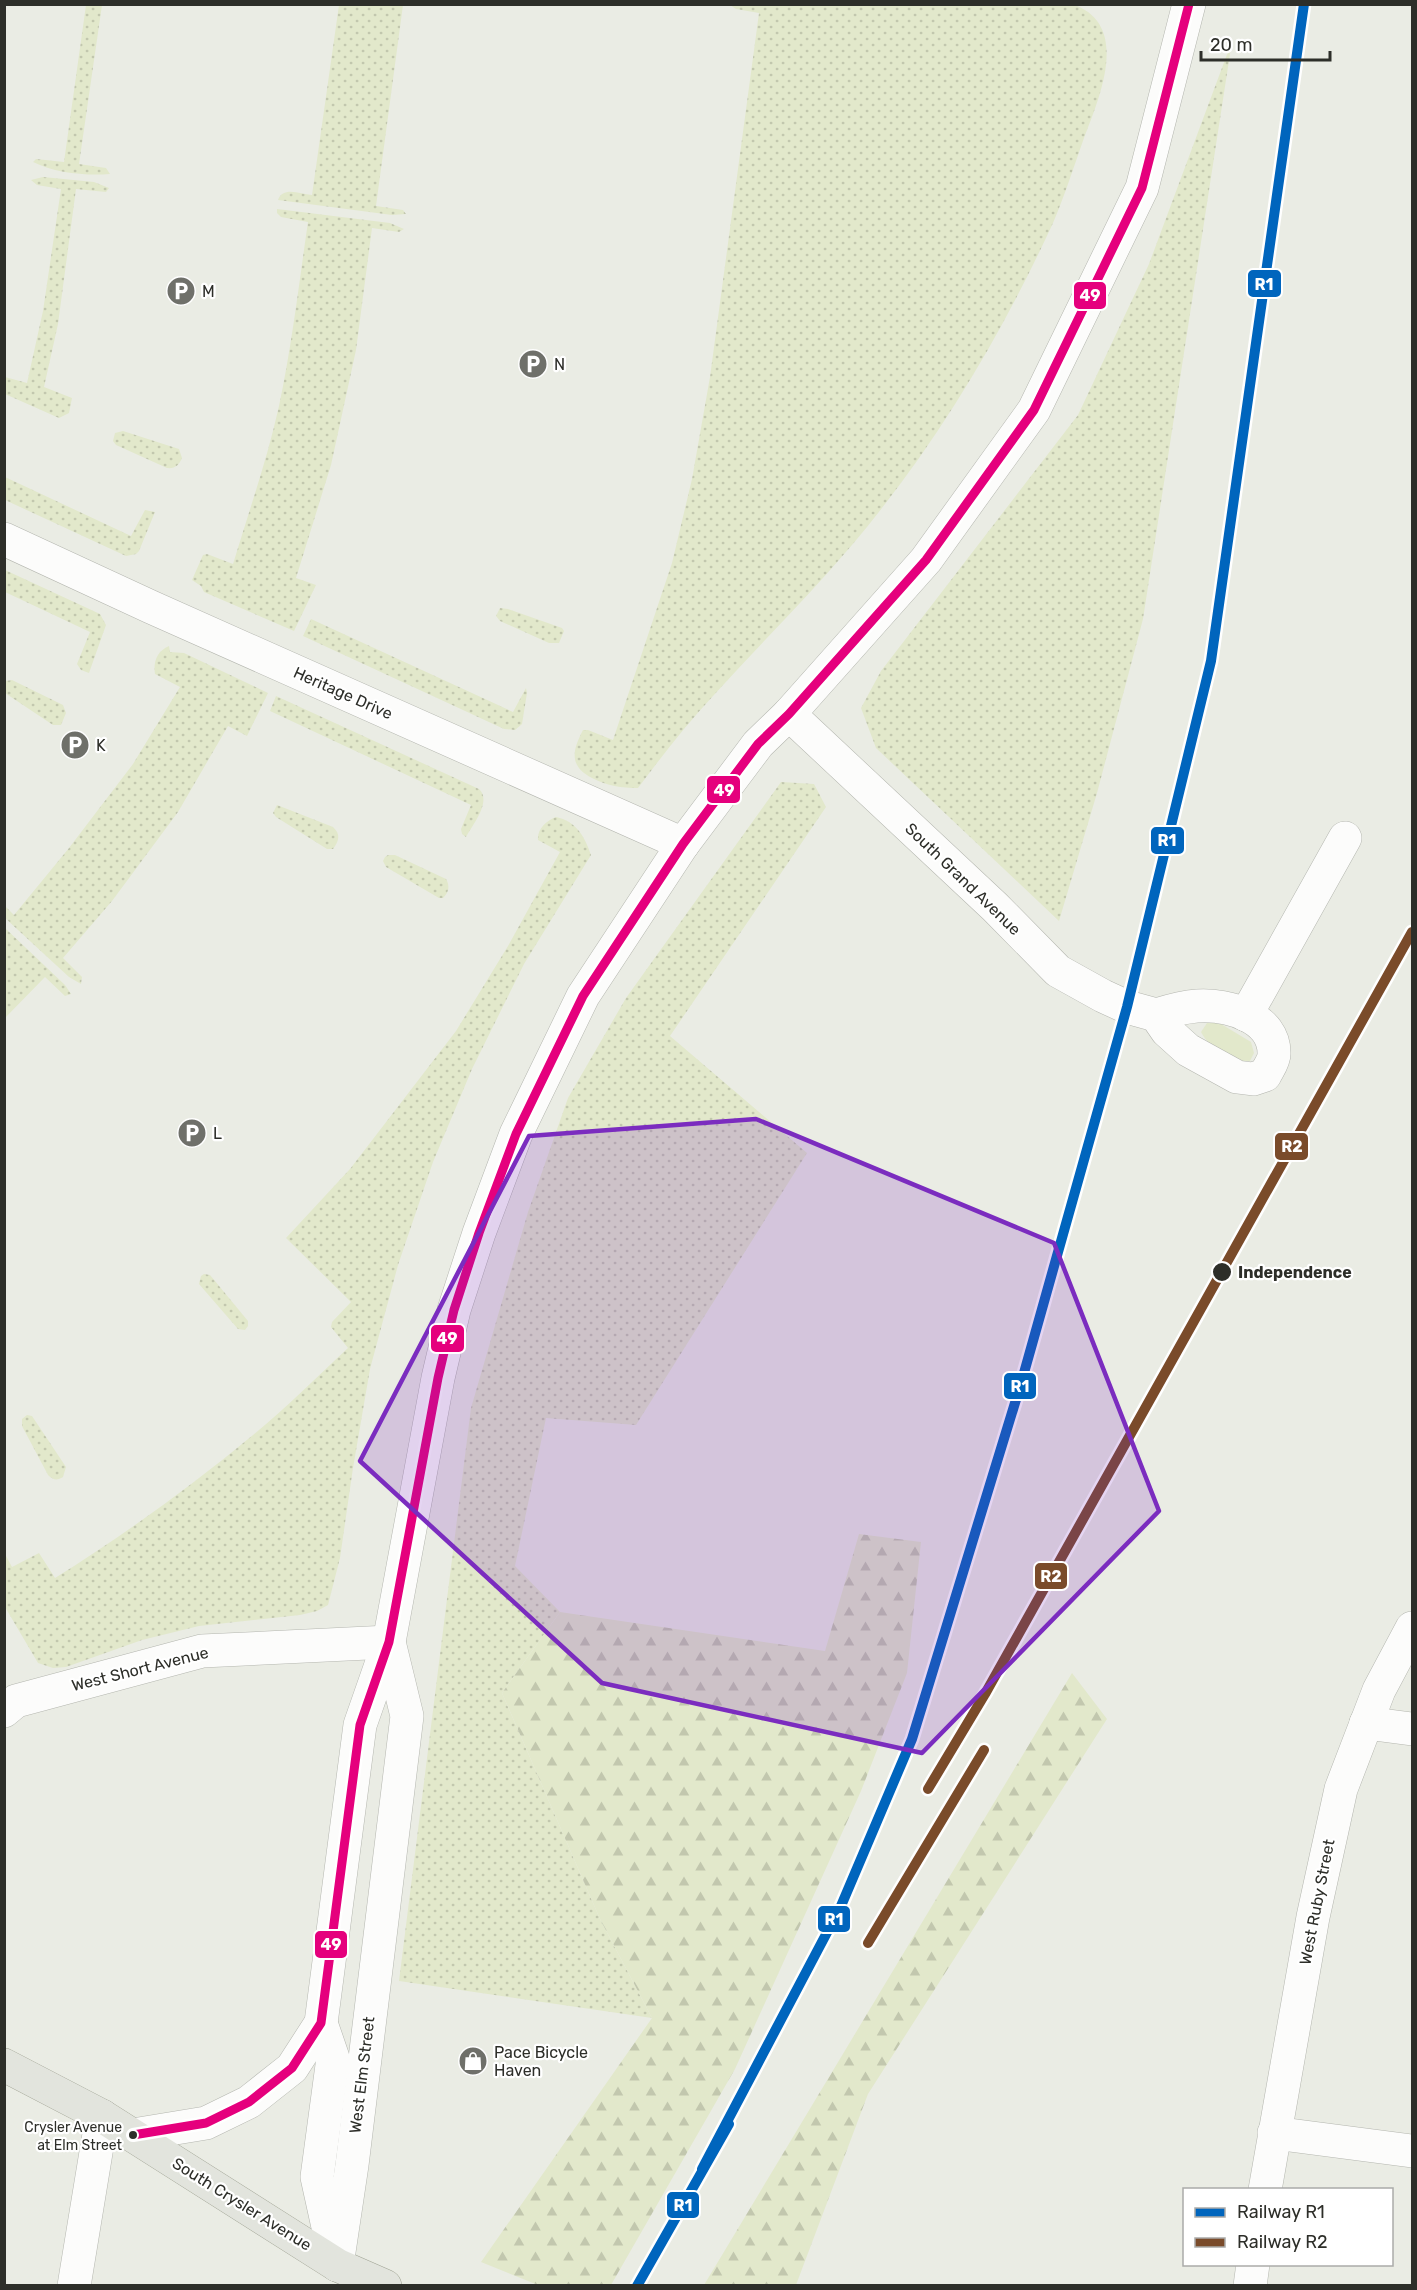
<svg xmlns="http://www.w3.org/2000/svg" width="1417" height="2290" viewBox="0 0 1417 2290" font-family="Rubik,sans-serif">
<defs>
<pattern id="grass-dots" width="8" height="8" patternUnits="userSpaceOnUse" patternTransform="scale(1.5)"><rect width="8" height="8" fill="#e2e8cb"/><path d="M2 2h.1M6 6h.1" fill="none" stroke="#c2c7ae" stroke-width="1.8" stroke-linecap="round"/></pattern>
<pattern id="forest-firs" width="22" height="20" patternUnits="userSpaceOnUse" patternTransform="scale(1.5)"><rect width="22" height="20" fill="#e2e8cb"/><path d="M5 1l3.5 6h-7zM16 11l3.5 6h-7z" fill="#c2c7ae"/></pattern>
</defs>
<rect width="100%" height="100%" fill="#eaece4"/>
<g fill="url(#grass-dots)">
<path d="M 1072,4 C 1132,24 1099,98 1084,138 C 1074,166 1065,195 1053,223 C 1000,338 934,448 852,545 C 808,597 759,645 713,696 C 686,725 662,756 638,788 C 621,788 608,786 592,778 C 569,766 572,751 583,730 L 588,730 L 613,740 L 672,563 L 692,479 L 710,377 L 759,13 L 736,9 L 730,5 Z"/>
<path d="M 86,5 L 102,5 L 79,164 L 106,168 L 110,174 C 86,176 55,173 33,162 L 36,159 L 64,162 Z"/>
<path d="M 339,5 L 403,5 L 376,206 L 403,210 L 406,214 L 392,215 L 278,200 C 283,186 300,194 312,195 Z"/>
<path d="M 1232,41 L 1143,619 L 1097,793 L 1059,921 L 876,748 L 861,708 L 881,671 L 1078,415 L 1149,264 Z"/>
<path d="M 43,177 L 94,182 L 109,188 L 106,192 L 76,189 L 58,324 L 44,387 L 72,398 L 69,413 L 59,418 L 5,394 L 5,377 L 27,383 L 43,311 L 61,189 L 37,185 L 31,180 Z"/>
<path d="M 277,209 L 390,223 L 404,229 L 399,232 L 372,228 L 356,350 L 331,465 L 296,578 L 316,585 L 294,631 L 204,592 L 201,586 L 192,580 L 203,555 L 207,554 L 233,564 C 249,511 267,460 279,406 C 292,345 299,283 308,222 L 281,217 L 277,213 Z"/>
<path d="M 123,431 L 179,449 L 182,458 C 179,465 175,469 167,468 L 116,445 L 113,441 L 115,433 Z"/>
<path d="M 5,477 L 131,536 L 145,510 L 155,512 L 139,551 L 136,554 L 126,556 L 5,500 Z"/>
<path d="M 5,570 L 100,614 L 106,625 L 89,673 L 81,670 L 77,664 L 90,632 L 5,592 Z"/>
<path d="M 500,608 L 508,609 L 562,628 L 564,631 L 559,643 L 549,643 L 500,621 L 496,616 Z"/>
<path d="M 311,619 L 513,712 L 526,688 L 527,693 L 522,724 L 515,730 L 504,729 L 303,636 Z"/>
<path d="M 169,646 L 170,652 L 184,653 L 268,693 L 247,736 L 228,726 L 178,812 L 112,901 L 63,958 L 82,977 L 81,984 L 69,977 L 5,918 L 5,906 L 14,915 L 69,848 L 133,764 L 180,687 L 155,674 C 153,662 157,651 169,646 Z"/>
<path d="M 12,680 L 63,705 L 66,713 L 61,725 L 53,725 L 5,693 L 5,681 Z"/>
<path d="M 276,696 L 479,789 C 492,801 473,824 466,837 L 462,834 L 461,829 L 471,805 L 270,711 Z"/>
<path d="M 781,782 L 814,784 L 826,807 L 670,1036 L 807,1153 L 636,1425 L 546,1418 L 515,1566 L 560,1612 L 502,1693 L 600,1919 L 652,2018 L 399,1981 L 471,1408 L 528,1212 L 568,1098 L 626,998 Z"/>
<path d="M 277,805 L 333,827 C 341,834 339,841 333,849 L 327,849 L 276,817 L 273,813 Z"/>
<path d="M 556,817 C 576,821 585,837 591,855 L 524,964 L 472,1069 L 433,1162 L 398,1265 L 370,1369 L 353,1468 L 340,1558 L 328,1605 L 317,1611 L 300,1615 L 199,1626 L 142,1640 L 66,1667 L 53,1668 L 38,1663 L 5,1607 L 5,1554 L 12,1567 L 39,1553 L 55,1578 C 124,1535 190,1487 253,1435 C 286,1408 317,1377 348,1348 L 331,1327 L 332,1322 L 351,1302 L 286,1238 L 350,1169 L 456,1031 L 508,946 L 560,852 L 538,840 C 537,829 546,821 556,817 Z"/>
<path d="M 388,855 L 395,855 L 446,879 C 450,886 449,892 443,898 L 439,898 L 386,867 L 383,861 L 385,857 Z"/>
<path d="M 5,928 L 65,985 L 71,994 L 65,996 L 45,977 L 5,1018 Z"/>
<path d="M 204,1274 L 210,1275 L 248,1321 L 248,1326 L 245,1330 L 238,1329 L 199,1284 L 201,1276 Z"/>
<path d="M 27,1415 L 32,1416 L 66,1467 L 63,1477 C 57,1481 53,1480 48,1475 L 22,1426 L 22,1419 Z"/>
</g>
<g fill="url(#forest-firs)">
<path d="M 859,1534 L 921,1542 L 907,1673 L 861,1791 L 735,2069 L 611,2285 L 538,2285 L 481,2262 L 652,2018 L 600,1919 L 502,1693 L 560,1612 L 825,1651 Z"/>
<path d="M 1072,1673 L 1107,1719 L 868,2094 L 796,2285 L 704,2285 Z"/>
</g>
<path fill="#e2e8cb" d="M 1216,1021 L 1251,1042 L 1254,1053 L 1250,1061 C 1232,1062 1209,1048 1201,1032 L 1207,1023 Z"/>
<g fill="none" stroke-linecap="round" stroke-linejoin="round">
<g stroke="#b4b6af" stroke-width="34">
<g id="minor">
<path d="M 4,539 L 151,607 L 683,844"/>
<path d="M 789,714 L 995,907 L 1058,971 L 1103,996 L 1127,1007 L 1156,1015 L 1167,1031 L 1188,1050 L 1237,1077 L 1253,1079 L 1265,1075 C 1268,1069 1274,1061 1274,1054 C 1275,1017 1228,1004 1197,1006 C 1183,1007 1169,1011 1156,1015"/>
<path d="M 1246,1015 L 1345,838"/>
<path d="M 4,1711 L 16,1701 L 202,1651 L 389,1642"/>
<path d="M 1366,1723 L 1412,1729"/>
<path d="M 321,2023 L 333,2058 L 317,2177 L 332,2245"/>
<path d="M 1274,2133 L 1412,2151"/>
<path d="M 133,2135 L 206,2123 L 249,2102 L 292,2068 L 321,2023 L 360,1725 L 389,1642 L 438,1378 L 454,1310 L 479,1233 L 516,1134 L 583,996 L 683,844 L 758,744 L 789,714 L 926,560 L 1034,410 L 1142,188 L 1189,4"/>
<path d="M 1265,2190 L 1313,1917 L 1341,1789 L 1379,1690 L 1412,1628"/>
<path d="M 337,2265 L 352,2165 L 407,1716 L 389,1642"/>
<path d="M 74,2286 L 102,2116"/>
<path d="M 1250,2286 L 1253,2264"/>
</g>
</g>
<g stroke="#a0a394" stroke-width="34">
<path id="major" d="M 4,2065 L 102,2116 L 337,2265 L 385,2286"/>
</g>
<use href="#minor" stroke="#fcfcfb" stroke-width="33"/>
<use href="#major" stroke="#e2e4dd" stroke-width="33"/>
<g stroke="#bfbfbd" stroke-width="7">
<path id="rail" d="M 702,2169 L 841,1906 L 912,1739 L 1022,1380 L 1127,1007 L 1211,661 L 1304,4"/>
</g>
<use href="#rail" stroke="#fff" stroke-width="4.5" stroke-dasharray="14" stroke-linecap="butt"/>
<g stroke="#fff" stroke-width="14">
<path id="bus-1" d="M 133,2135 L 206,2123 L 249,2102 L 292,2068 L 321,2023 L 360,1725 L 389,1642 L 438,1378 L 454,1310 L 479,1233 L 516,1134 L 583,996 L 683,844 L 758,744 L 789,714 L 926,560 L 1034,410 L 1142,188 L 1189,4"/>
</g>
<use href="#bus-1" stroke="#e5007d" stroke-width="9"/>
<g stroke="#fff" stroke-width="15">
<g id="rail-1">
<path d="M 702,2169 L 841,1906 L 912,1739 L 1022,1380 L 1127,1007 L 1211,661 L 1304,4"/>
<path d="M 637,2286 L 729,2124"/>
</g>
</g>
<g stroke="#fff" stroke-width="15">
<g id="rail-2">
<path d="M 928,1789 L 985,1694 L 1412,932"/>
<path d="M 868,1943 L 984,1750"/>
</g>
</g>
<use href="#rail-1" stroke="#0065bd" stroke-width="10"/>
<use href="#rail-2" stroke="#7a4b2a" stroke-width="10"/>
</g>
<path fill="#7b2cbf" fill-opacity="0.2" stroke="#7b2cbf" stroke-width="4.5" stroke-linejoin="round" d="M 756,1119 L 1054,1243 L 1159,1511 L 922,1753 L 602,1683 L 360,1461 L 529,1136 Z"/>
<defs>
<g id="parking-disc" transform="scale(1.5)"><circle r="9.5" fill="#6f706a" stroke="#fff"/><path d="M-3.5-5.5H1a3.5 3.5 0 0 1 0 7H-1V5.5H-3.5ZM-1-3.4V-.6H.8a1.4 1.4 0 0 0 0-2.8Z" fill="#fff"/></g>
<g id="shop-disc" transform="scale(1.5)"><circle r="9.5" fill="#6f706a" stroke="#fff"/><path d="M-5-2.5h2.3a2.7 3.5 0 0 1 5.4 0H5L5.5 6h-11ZM-1.5-2.5h3a1.5 2.3 0 0 0-3 0Z" fill="#fff"/></g>
</defs>
<g fill-rule="evenodd">
<use href="#parking-disc" x="181" y="291"/>
<use href="#parking-disc" x="533" y="364"/>
<use href="#parking-disc" x="75" y="745"/>
<use href="#parking-disc" x="192" y="1133"/>
<use href="#shop-disc" x="473" y="2061"/>
</g>
<g fill="#2d2e29" stroke="#fff" stroke-width="2">
<circle cx="1222" cy="1272" r="10"/>
<circle cx="133" cy="2135" r="5"/>
</g>
<g text-anchor="middle" dominant-baseline="central" stroke-width="4.5" stroke-linejoin="round" paint-order="stroke">
<g font-size="14" fill="#2d2e29" stroke="#fff" text-anchor="end">
<text x="122" y="2127">Crysler Avenue<tspan x="122" dy="18">at Elm Street</tspan></text>
</g>
<g font-size="16" fill="#2d2e29" stroke="#fff" text-anchor="start">
<text x="202" y="291">M</text>
<text x="554" y="364">N</text>
<text x="96" y="745">K</text>
<text x="213" y="1133">L</text>
<text x="494" y="2052">Pace Bicycle<tspan x="494" dy="18">Haven</tspan></text>
</g>
<g font-size="16" fill="#2d2e29" stroke="#fff">
<text transform="translate(343 693) rotate(24)">Heritage Drive</text>
<text transform="translate(963 879) rotate(44)">South Grand Avenue</text>
<text transform="translate(140 1669) rotate(-14)">West Short Avenue</text>
<text transform="translate(1317 1902) rotate(-79)">West Ruby Street</text>
<text transform="translate(362 2075) rotate(-83)">West Elm Street</text>
<text transform="translate(242 2204) rotate(32)">South Crysler Avenue</text>
</g>
<g font-size="16" font-weight="bold" fill="#2d2e29" stroke="#fff" text-anchor="start">
<text x="1238" y="1272">Independence</text>
</g>
</g>
<g stroke="#fff" stroke-width="2">
<rect x="1247" y="269" width="35" height="29" rx="6" fill="#0065bd"/>
<rect x="1073" y="281" width="34" height="29" rx="6" fill="#e5007d"/>
<rect x="706" y="775" width="35" height="29" rx="6" fill="#e5007d"/>
<rect x="1150" y="826" width="35" height="29" rx="6" fill="#0065bd"/>
<rect x="1274" y="1132" width="35" height="29" rx="6" fill="#7a4b2a"/>
<rect x="430" y="1324" width="35" height="29" rx="6" fill="#e5007d"/>
<rect x="1003" y="1372" width="34" height="28" rx="6" fill="#0065bd"/>
<rect x="1034" y="1562" width="34" height="28" rx="6" fill="#7a4b2a"/>
<rect x="817" y="1905" width="34" height="28" rx="6" fill="#0065bd"/>
<rect x="314" y="1930" width="34" height="29" rx="6" fill="#e5007d"/>
<rect x="666" y="2191" width="34" height="28" rx="6" fill="#0065bd"/>
</g>
<g font-size="16" text-anchor="middle" font-weight="bold" fill="#fff">
<text x="1264" y="290">R1</text>
<text x="1090" y="301">49</text>
<text x="724" y="796">49</text>
<text x="1167" y="846">R1</text>
<text x="1292" y="1152">R2</text>
<text x="447" y="1344">49</text>
<text x="1020" y="1392">R1</text>
<text x="1051" y="1582">R2</text>
<text x="834" y="1925">R1</text>
<text x="331" y="1950">49</text>
<text x="683" y="2211">R1</text>
</g>
<rect width="1417" height="2290" fill="none" stroke="#2d2e29" stroke-width="12"/>
<rect x="1183" y="2188" width="210" height="78" fill="#ffffff" stroke="#ababa9" stroke-width="1.5"/>
<rect x="1195" y="2208" width="30" height="9" fill="#0065bd" stroke="#ababa9" stroke-width="1.5"/>
<text x="1237" y="2218" font-size="18" fill="#2d2e29">Railway R1</text>
<rect x="1195" y="2238" width="30" height="9" fill="#7a4b2a" stroke="#ababa9" stroke-width="1.5"/>
<text x="1237" y="2248" font-size="18" fill="#2d2e29">Railway R2</text>
<path d="M1201 51v9h129v-9" fill="none" stroke="#2d2e29" stroke-width="3"/>
<text x="1210" y="51" font-size="18" fill="#2d2e29" stroke="#ffffff" stroke-width="4.5" paint-order="stroke">20 m</text>
</svg>
